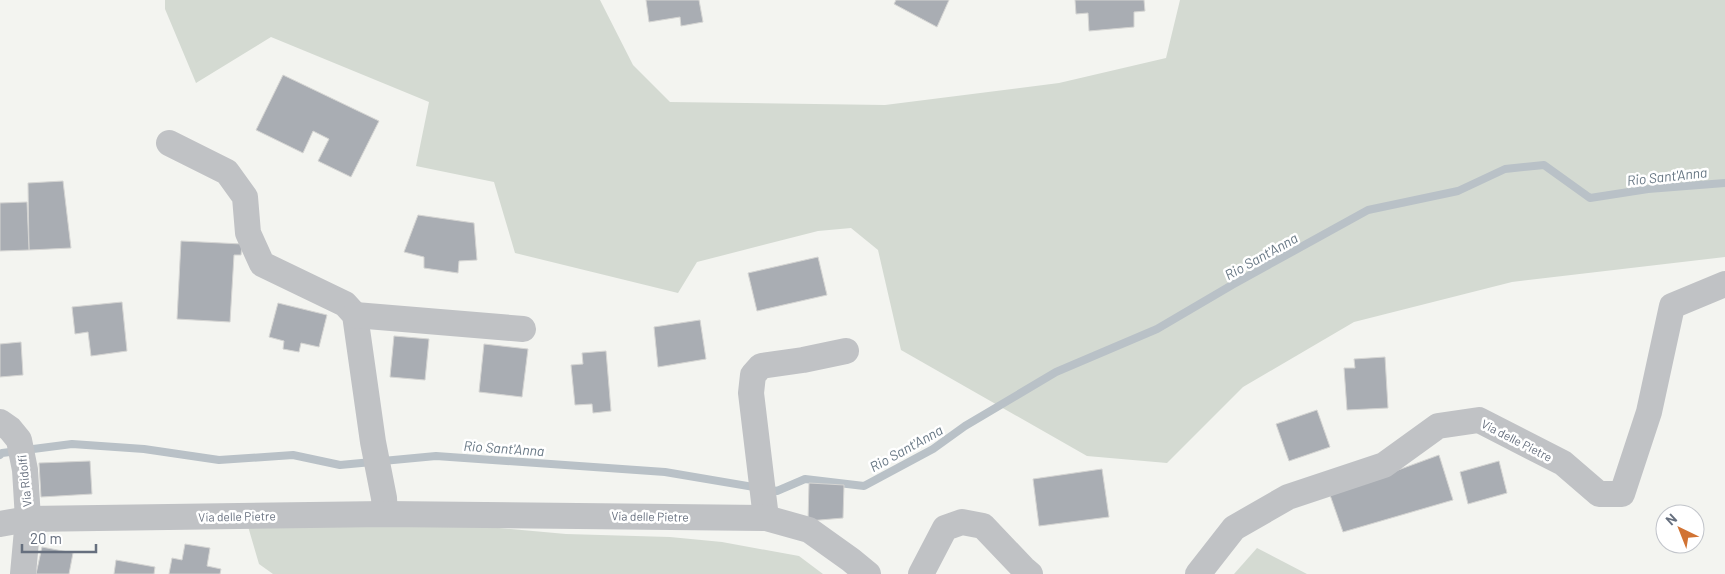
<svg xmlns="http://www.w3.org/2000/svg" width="1725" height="574" viewBox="0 0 1725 574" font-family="Barlow,sans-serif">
<rect width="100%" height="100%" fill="#f3f4f0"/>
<g fill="#d4dad2">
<path d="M 165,0 L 600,0 L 633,65 L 670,102 L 885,105 L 1059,83 L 1166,58 L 1180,0 L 1725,0 L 1725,257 L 1512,282 L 1354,322 L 1243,387 L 1167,463 L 1087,456 L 901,350 L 878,250 L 851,228 L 818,231 L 697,262 L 678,293 L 515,253 L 494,182 L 416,166 L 429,102 L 271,37 L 196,83 L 165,9 Z"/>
<path d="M 433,522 L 566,534 L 670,537 L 722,542 L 799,556 L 823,574 L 273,574 L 259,564 L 247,523 Z"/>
<path d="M 1257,548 L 1307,574 L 1234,574 Z"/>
</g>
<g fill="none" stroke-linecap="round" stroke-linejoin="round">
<path stroke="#b9c1c7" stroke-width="8" d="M 0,455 L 2,453 L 72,444 L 144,449 L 219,460 L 293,455 L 340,465 L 436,456 L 665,472 L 777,491 L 805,479 L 864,486 L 933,449 L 965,426 L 1056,372 L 1157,329 L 1232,285 L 1368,210 L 1458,191 L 1505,169 L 1544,165 L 1590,198 L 1648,189 L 1725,183"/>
</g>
<g fill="#a9adb3" stroke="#d5d5d3">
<path d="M 646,0 L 699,0 L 703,22 L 681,26 L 680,17 L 649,22 Z"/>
<path d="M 896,0 L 949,0 L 937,27 L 894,4 Z"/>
<path d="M 1075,0 L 1144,0 L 1145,11 L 1134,12 L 1134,27 L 1089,31 L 1088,13 L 1076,14 Z"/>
<path d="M 283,75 L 379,121 L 351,177 L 318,161 L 329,139 L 313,131 L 303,153 L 256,130 Z"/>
<path d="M 63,181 L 71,248 L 29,250 L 28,183 Z"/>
<path d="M 27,202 L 29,250 L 0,251 L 0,203 Z"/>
<path d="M 418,215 L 474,223 L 477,260 L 459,261 L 458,273 L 424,268 L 424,257 L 404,252 Z"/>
<path d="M 181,241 L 242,244 L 241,255 L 234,255 L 230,322 L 177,319 Z"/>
<path d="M 818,257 L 827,295 L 757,311 L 748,273 Z"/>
<path d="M 122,302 L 127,351 L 91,356 L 88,332 L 75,334 L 72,307 Z"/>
<path d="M 278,303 L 327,315 L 319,347 L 301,343 L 299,352 L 283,349 L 284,341 L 269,337 Z"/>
<path d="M 700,320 L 706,359 L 658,367 L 654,327 Z"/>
<path d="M 394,336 L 429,339 L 425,380 L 390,377 Z"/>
<path d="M 21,342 L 23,375 L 0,377 L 0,344 Z"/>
<path d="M 484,344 L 528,349 L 522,397 L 479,392 Z"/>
<path d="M 606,351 L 611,411 L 593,413 L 592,404 L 575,405 L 571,365 L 583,364 L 582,353 Z"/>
<path d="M 1385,357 L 1388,408 L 1347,410 L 1344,368 L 1355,368 L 1354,359 Z"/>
<path d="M 1317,410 L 1330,447 L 1289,461 L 1276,424 Z"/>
<path d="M 1439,455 L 1453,500 L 1343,532 L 1330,495 Z"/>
<path d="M 90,461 L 92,494 L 41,497 L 39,463 Z"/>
<path d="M 1499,461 L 1507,493 L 1468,504 L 1460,472 Z"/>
<path d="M 1102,469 L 1109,517 L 1039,526 L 1033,479 Z"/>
<path d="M 809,483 L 844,485 L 843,518 L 808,521 Z"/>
<path d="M 185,544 L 210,548 L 207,566 L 221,569 L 220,574 L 169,574 L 172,558 L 182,560 Z"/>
<path d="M 42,547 L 73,553 L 69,574 L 36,574 Z"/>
<path d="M 116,560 L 155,567 L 154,574 L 114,574 Z"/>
</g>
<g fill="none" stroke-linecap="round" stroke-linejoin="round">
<g stroke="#c0c2c5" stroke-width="26">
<path d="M 169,143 L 227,172 L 245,197 L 248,233 L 262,264 L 345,304 L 355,315 L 373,442 L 384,498 L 385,514"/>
<path d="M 355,315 L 523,329"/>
<path d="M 0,422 L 10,429 L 19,440 L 25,470 L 28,519 L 23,574"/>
<path d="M 766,518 L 751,393 L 753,375 L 761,366 L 803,360 L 846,351"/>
<path d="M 0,524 L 28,519 L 385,514 L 766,518 L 809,530 L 851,560 L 868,574"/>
<path d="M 921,574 L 945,528 L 962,522 L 983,526 L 1023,568 L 1030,574"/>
<path d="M 1198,574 L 1234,528 L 1288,497 L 1384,465 L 1438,426 L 1479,420 L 1563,463 L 1599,494 L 1622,494 L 1649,412 L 1672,306 L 1725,284"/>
</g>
</g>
<g text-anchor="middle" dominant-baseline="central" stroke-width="5" stroke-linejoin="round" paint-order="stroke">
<g font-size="12" fill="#666f7e" stroke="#fff">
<text transform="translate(1517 440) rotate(27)">Via delle Pietre</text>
<text transform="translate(24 481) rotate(-96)">Via Ridolfi</text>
<text transform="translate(237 516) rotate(-1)">Via delle Pietre</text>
<text transform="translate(650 516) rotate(1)">Via delle Pietre</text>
</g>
<g font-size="14" font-style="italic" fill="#667683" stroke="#fff">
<text transform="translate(1667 176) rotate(-6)">Rio Sant'Anna</text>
<text transform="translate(1261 256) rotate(-29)">Rio Sant'Anna</text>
<text transform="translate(504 448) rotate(4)">Rio Sant'Anna</text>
<text transform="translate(906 448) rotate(-29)">Rio Sant'Anna</text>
</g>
</g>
<g transform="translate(1680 529) rotate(317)"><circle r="24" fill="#ffffff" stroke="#c2c5cb"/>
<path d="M0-4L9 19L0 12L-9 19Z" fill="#d17333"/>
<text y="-8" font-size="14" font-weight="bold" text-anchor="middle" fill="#666f7e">N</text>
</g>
<path d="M22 544v8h74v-8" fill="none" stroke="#666f7e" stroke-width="2.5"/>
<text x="30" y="544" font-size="15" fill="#666f7e" stroke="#ffffff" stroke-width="4" paint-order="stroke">20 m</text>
</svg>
